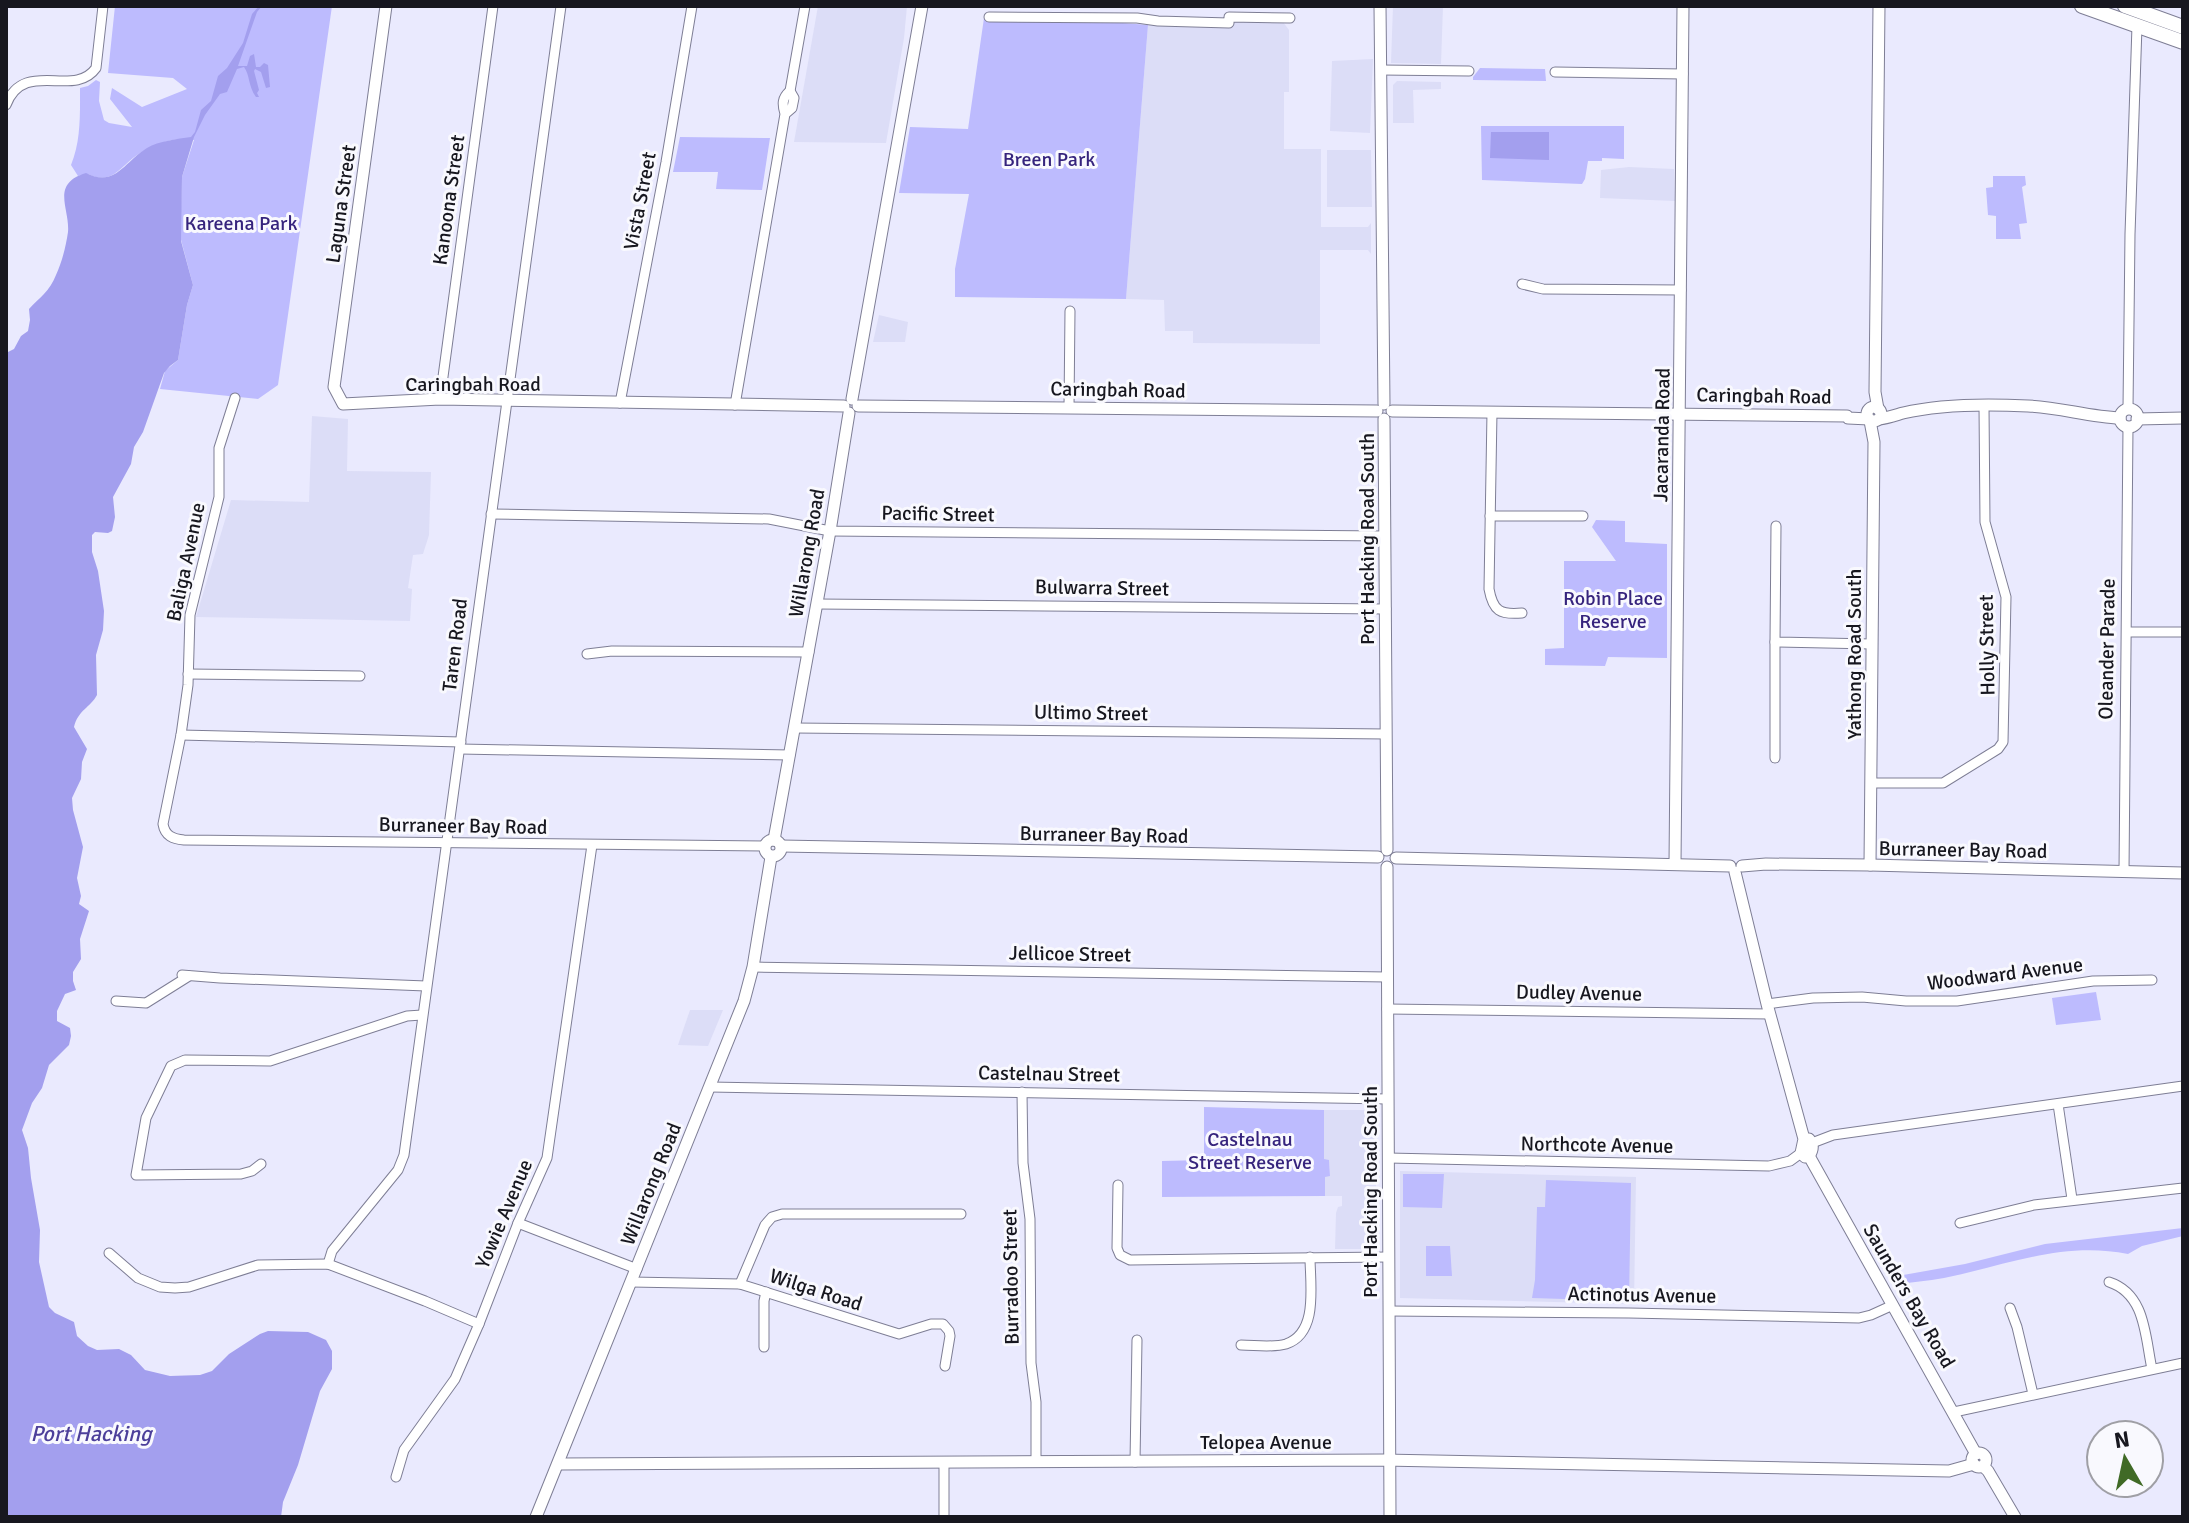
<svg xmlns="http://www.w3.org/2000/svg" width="2189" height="1523" viewBox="0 0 2189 1523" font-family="Signika,sans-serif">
<rect width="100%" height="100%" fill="#eaeafe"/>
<g fill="#dcddf7">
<path d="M 818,6 L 907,6 L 904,38 L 886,143 L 794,142 Z"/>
<path d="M 1393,6 L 1443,6 L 1441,64 L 1391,63 Z"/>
<path d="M 1233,21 L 1283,22 L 1289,30 L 1289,92 L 1284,92 L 1284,149 L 1321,149 L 1321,227 L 1368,227 L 1371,223 L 1371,254 L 1368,250 L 1320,250 L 1320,344 L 1193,343 L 1193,331 L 1165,331 L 1164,300 L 1126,299 L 1148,25 L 1233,26 Z"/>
<path d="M 1373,59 L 1370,133 L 1330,131 L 1332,61 Z"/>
<path d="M 1397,81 L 1441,82 L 1441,89 L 1413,90 L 1414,123 L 1393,123 L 1393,85 Z"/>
<path d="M 1327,150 L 1371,150 L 1372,207 L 1327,207 Z"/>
<path d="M 1629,167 L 1674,169 L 1675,201 L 1600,198 L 1601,170 Z"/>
<path d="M 879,315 L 908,322 L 905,342 L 873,342 Z"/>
<path d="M 312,416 L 348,419 L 347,471 L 431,472 L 429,535 L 423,554 L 413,555 L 408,588 L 412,589 L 410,621 L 196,617 L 231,500 L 309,502 Z"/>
<path d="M 690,1010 L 723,1010 L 708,1046 L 678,1045 Z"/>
<path d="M 1324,1110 L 1369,1110 L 1376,1117 L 1376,1247 L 1374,1249 L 1335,1249 L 1336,1213 L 1338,1207 L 1342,1206 L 1342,1196 L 1325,1196 L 1325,1176 L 1330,1176 L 1329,1161 L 1324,1160 Z"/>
<path d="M 1400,1171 L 1636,1177 L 1634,1304 L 1400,1298 Z"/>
</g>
<g fill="#bdbbfe">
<path d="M 115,6 L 332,6 L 278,385 L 258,399 L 160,389 L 165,371 L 178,360 L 187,305 L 193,285 L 180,236 L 182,177 L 194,140 C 173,136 150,145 133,158 C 118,170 110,185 88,174 L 78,176 L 71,165 C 81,141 80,114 80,88 L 88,86 L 96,80 L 100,82 L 99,101 L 104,120 L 109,123 L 132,127 L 110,99 L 112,88 L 142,107 L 187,89 L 173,78 L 108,73 Z"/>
<path d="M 984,18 L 1122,21 L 1123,23 L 1148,25 L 1126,299 L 955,297 L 955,269 L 969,194 L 899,193 L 910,127 L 968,129 Z"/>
<path d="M 1480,68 L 1545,69 L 1546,81 L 1473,80 L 1473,77 Z"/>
<path d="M 1481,126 L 1624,126 L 1624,159 L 1602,158 L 1602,161 L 1588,161 L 1585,179 L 1582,184 L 1482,180 Z"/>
<path d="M 680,137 L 770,138 L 762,190 L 716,189 L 718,172 L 673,172 Z"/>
<path d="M 1993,176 L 2025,176 L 2026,185 L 2022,187 L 2027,223 L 2019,224 L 2021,239 L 1996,239 L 1996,216 L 1988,215 L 1986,188 L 1993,187 Z"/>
<path d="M 1596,520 L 1625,521 L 1625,542 L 1667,544 L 1667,658 L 1608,657 L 1605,666 L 1545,665 L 1545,649 L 1564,648 L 1564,561 L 1616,561 L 1592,527 Z"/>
<path d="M 2096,992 L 2101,1020 L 2056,1025 L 2052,998 Z"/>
<path d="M 1204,1107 L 1324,1110 L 1324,1159 L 1329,1160 L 1330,1176 L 1325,1177 L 1325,1196 L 1162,1197 L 1162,1161 L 1204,1160 Z"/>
<path d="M 1403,1174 L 1444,1174 L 1442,1208 L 1403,1207 Z"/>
<path d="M 1546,1180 L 1631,1183 L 1629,1301 L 1532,1298 L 1535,1280 L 1537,1207 L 1545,1207 Z"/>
<path d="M 2183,1228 L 2183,1236 L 2142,1246 L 2128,1254 C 2063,1241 2007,1265 1944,1278 C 1928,1281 1911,1282 1895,1285 L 1892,1277 L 1965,1264 L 2045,1244 Z"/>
<path d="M 1426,1246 L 1450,1246 L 1452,1276 L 1426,1276 Z"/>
</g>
<g fill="#a39fee">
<path d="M 259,6 L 262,6 L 257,12 L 238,66 L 247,66 L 250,56 L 254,54 L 256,67 L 260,67 L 264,63 L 268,65 L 270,87 L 266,88 L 261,72 L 255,69 L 254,71 L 259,90 L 257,93 L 259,97 L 256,97 C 248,86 250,75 244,67 L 237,69 L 227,92 L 220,94 L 205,115 L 194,137 L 182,177 L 181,241 L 193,285 L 187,305 L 178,360 L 170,366 L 164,373 L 143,432 L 134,447 L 131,464 L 113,497 L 115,517 L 112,531 L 108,533 L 95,532 L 92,535 L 92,552 L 98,571 L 104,611 L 103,630 L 96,655 L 97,695 C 90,708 78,710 74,727 L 87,749 L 82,762 L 81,779 L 72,798 L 73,810 L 83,847 L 77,878 L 81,896 L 79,904 L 89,911 L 80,939 L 81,959 L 73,972 L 73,981 L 76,990 L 65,994 L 57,1011 L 57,1021 L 70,1028 L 71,1036 L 69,1045 L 49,1065 L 42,1088 L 32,1103 L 22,1130 L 28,1148 L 31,1178 L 40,1230 L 39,1262 L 49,1307 L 55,1313 L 74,1322 L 77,1336 L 88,1346 L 97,1350 L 119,1349 L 131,1355 L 145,1370 L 170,1376 L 200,1375 L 212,1371 L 229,1354 L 260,1334 L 268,1331 L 308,1332 L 326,1340 L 332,1351 L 332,1369 L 320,1391 L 298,1465 L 283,1502 L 281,1517 L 6,1517 L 6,353 L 14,349 L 21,336 L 28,331 L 30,320 L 29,309 C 39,298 50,291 56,275 C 62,262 66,246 68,232 C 70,208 50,184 86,173 C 115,188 124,162 147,148 C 159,141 177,139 191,137 L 195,132 L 201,110 L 211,101 L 218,76 L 227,68 L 243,43 L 252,14 Z"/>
<path d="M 1491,132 L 1549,132 L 1549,160 L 1490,158 Z"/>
</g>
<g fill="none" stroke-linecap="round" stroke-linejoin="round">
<g stroke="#7e7e95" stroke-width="11">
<g id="minor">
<path d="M 989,17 L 1137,18 L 1158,21 L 1229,23 L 1229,17 L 1290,18"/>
<path d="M 1381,70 L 1469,71"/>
<path d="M 1555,72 L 1683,74"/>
<path d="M 790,91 L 805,6"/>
<path d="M 6,105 C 24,58 74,99 96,68 L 103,6"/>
<path d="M 1522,284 L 1543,289 L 1681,290"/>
<path d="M 235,398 L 219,448 L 219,497 L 190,615 L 188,685 L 181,735 L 163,824 C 165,836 173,839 184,840 L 765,846"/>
<path d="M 440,399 L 493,6"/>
<path d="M 620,403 L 666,162 L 692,6"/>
<path d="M 735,405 L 785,114 C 782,104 782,98 790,91 L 794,98 L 792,108 L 785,114"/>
<path d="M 1069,407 L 1070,311"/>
<path d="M 2128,409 L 2130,234 L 2137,26"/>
<path d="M 1492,412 L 1489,589 C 1493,611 1500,615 1522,613"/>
<path d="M 491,514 L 769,519 L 830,531 L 1385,536"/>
<path d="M 1490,516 L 1583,516"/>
<path d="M 1776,526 L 1775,642 L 1872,644"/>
<path d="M 817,604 L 1386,609"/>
<path d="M 2127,632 L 2183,632"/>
<path d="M 587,654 L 612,651 L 809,652"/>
<path d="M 188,674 L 360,676"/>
<path d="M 795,728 L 1386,734"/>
<path d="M 181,735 L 461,742"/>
<path d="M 460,749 L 790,755"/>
<path d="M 1775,758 L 1775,642"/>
<path d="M 1872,783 L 1943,783 L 1998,749 L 2003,742 L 2006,597 L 1985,522 L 1984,406"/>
<path d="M 2124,872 L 2128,427"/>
<path d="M 753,967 L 1387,977"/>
<path d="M 182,975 L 220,978 L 426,986"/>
<path d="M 116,1001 L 146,1003 L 189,976"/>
<path d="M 1767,1004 L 1813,998 L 1862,997 L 1906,1001 L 1957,1001 L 2093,981 L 2152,980"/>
<path d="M 1387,1009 L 1770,1014"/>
<path d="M 710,1087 L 1388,1099"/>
<path d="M 1022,1092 L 1023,1163 L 1030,1219 L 1031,1363 L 1036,1402 L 1036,1462"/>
<path d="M 2058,1104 L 2072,1199"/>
<path d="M 1812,1143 L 1833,1135 L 2183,1086"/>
<path d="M 1388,1158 L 1769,1166 L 1790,1161 L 1801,1153"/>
<path d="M 261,1164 L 252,1171 L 241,1174 L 136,1175 L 146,1118 L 171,1066 L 185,1060 L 270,1061 L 407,1016 L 422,1015"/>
<path d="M 1118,1185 L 1117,1248 L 1120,1255 L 1130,1260 L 1388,1257"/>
<path d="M 518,1223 L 637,1269"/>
<path d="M 1960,1223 L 2034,1205 L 2183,1188"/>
<path d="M 109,1253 L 138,1278 L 160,1287 L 175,1288 L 189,1287 L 258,1265 L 328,1264 L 425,1301 L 479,1324"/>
<path d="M 328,1264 L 332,1251 L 398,1170 L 404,1155 L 561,6"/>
<path d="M 631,1282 L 740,1284 L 899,1334 L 931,1324 L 943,1324 L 949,1331 L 950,1336 L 945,1366"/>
<path d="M 2109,1282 C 2146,1294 2145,1337 2152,1369"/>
<path d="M 740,1284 L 765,1225 L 772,1217 L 782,1214 L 961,1214"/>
<path d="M 2010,1308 L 2017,1327 L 2033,1394"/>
<path d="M 1389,1311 L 1629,1313 L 1859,1318 L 1871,1315 L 1893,1305"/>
<path d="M 1241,1345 C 1255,1345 1272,1348 1286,1344 C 1319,1333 1310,1284 1310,1257"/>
<path d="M 764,1347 L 764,1301 L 766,1292"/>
<path d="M 1954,1412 L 2183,1363"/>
<path d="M 1135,1462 L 1137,1340"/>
<path d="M 944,1463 L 944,1517"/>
<path d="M 396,1477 L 404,1450 L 455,1379 L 479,1324 L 518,1223 L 547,1158 L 592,845"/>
</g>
</g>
<g stroke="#7e7e95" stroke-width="13">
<g id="tertiary">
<path d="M 386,6 L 334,387 L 343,404 L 440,399 L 844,406"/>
<path d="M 1380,6 L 1384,404"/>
<path d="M 852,399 L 922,6"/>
<path d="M 858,406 L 1377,411"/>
<circle cx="1874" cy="414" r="7"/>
<path d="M 1878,409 L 1875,392 L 1879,6"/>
<circle cx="2129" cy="418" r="9"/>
<path d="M 1392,411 L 1847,416 L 1848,418 L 1869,419"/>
<path d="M 1384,419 L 1387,850"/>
<path d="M 1879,419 C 1888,418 1896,415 1903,413 C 1941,404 1989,404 2028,406 C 2059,407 2089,417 2120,418"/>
<path d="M 2137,419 L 2183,418"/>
<circle cx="773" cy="848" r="8"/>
<path d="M 774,840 L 830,531 L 849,413"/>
<path d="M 781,846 L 1378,857"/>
<path d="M 1396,858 L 1730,866"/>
<path d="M 1675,864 L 1683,6"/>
<path d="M 1870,865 L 1874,442 L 1870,421"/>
<path d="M 1742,866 L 1766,864 L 1870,865 L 2183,873"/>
<path d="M 1387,867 L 1390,1517"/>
<path d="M 1735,872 L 1767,1004 L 1804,1139 L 1801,1153 L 1805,1157 L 1809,1156 C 1813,1150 1814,1145 1809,1139 L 1804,1139"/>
<path d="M 1809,1156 L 1976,1454"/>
<circle cx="1979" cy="1460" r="7"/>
<path d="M 558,1464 L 1383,1460 L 1949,1471 L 1974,1464"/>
<path d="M 1983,1466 L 1988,1471 L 2015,1517"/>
<path d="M 536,1517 L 744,1001 L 753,967 L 771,857"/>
</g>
</g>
<g stroke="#7e7e95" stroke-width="16">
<g id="primary">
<path d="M 2082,6 L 2183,42"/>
<path d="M 2125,6 L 2183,27"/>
</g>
</g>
<use href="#minor" stroke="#fff" stroke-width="9"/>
<use href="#tertiary" stroke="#fff" stroke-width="11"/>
<use href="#primary" stroke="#fff" stroke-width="14"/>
</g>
<g text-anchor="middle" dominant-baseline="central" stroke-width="6" stroke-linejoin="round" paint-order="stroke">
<g font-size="20" fill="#36247d" stroke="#f9f9fe">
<text x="1049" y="159">Breen Park</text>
<text x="241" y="223">Kareena Park</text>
<text x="1613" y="598">Robin Place<tspan x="1613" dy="23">Reserve</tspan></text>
<text x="1250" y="1139">Castelnau<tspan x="1250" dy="23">Street Reserve</tspan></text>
</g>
<g font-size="20" fill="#17171f" stroke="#f9f9fe">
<text transform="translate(449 200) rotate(-82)">Kanoona Street</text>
<text transform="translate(640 201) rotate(-79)">Vista Street</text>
<text transform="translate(341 204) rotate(-82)">Laguna Street</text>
<text x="473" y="384">Caringbah Road</text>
<text transform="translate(1118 390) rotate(1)">Caringbah Road</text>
<text transform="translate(1764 396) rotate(1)">Caringbah Road</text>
<text transform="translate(1662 435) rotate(-89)">Jacaranda Road</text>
<text transform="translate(938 514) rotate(1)">Pacific Street</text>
<text transform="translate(1367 539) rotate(-90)">Port Hacking Road South</text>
<text transform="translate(807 553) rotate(-80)">Willarong Road</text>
<text transform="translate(186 562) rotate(-78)">Baliga Avenue</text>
<text transform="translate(1102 588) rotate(1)">Bulwarra Street</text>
<text transform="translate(455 645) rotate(-83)">Taren Road</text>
<text transform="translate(1987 645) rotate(-91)">Holly Street</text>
<text transform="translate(2107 649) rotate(-89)">Oleander Parade</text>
<text transform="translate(1854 654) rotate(-90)">Yathong Road South</text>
<text transform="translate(1091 713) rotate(1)">Ultimo Street</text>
<text transform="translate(463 826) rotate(1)">Burraneer Bay Road</text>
<text transform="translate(1104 835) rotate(1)">Burraneer Bay Road</text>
<text transform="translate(1963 850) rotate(1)">Burraneer Bay Road</text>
<text transform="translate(1070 954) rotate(1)">Jellicoe Street</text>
<text transform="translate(2005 974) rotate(-7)">Woodward Avenue</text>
<text transform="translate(1579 993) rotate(1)">Dudley Avenue</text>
<text transform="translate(1049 1074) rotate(1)">Castelnau Street</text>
<text transform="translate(1597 1145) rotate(1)">Northcote Avenue</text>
<text transform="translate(651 1184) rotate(-68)">Willarong Road</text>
<text transform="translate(1370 1192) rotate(-90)">Port Hacking Road South</text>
<text transform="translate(504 1214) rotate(-67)">Yowie Avenue</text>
<text transform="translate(1011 1277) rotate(-91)">Burradoo Street</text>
<text transform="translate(816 1290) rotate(18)">Wilga Road</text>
<text transform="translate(1642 1295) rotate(1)">Actinotus Avenue</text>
<text transform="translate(1909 1296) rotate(60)">Saunders Bay Road</text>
<text x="1266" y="1442">Telopea Avenue</text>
</g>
<g font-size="22" font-style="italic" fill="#4c3f9a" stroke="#f9f9fe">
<text x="91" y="1433">Port Hacking</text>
</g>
</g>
<rect width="2189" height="1523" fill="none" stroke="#17171f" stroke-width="16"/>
<g transform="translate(2125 1459) rotate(351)"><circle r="38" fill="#f9f9fe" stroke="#9f9fa5" stroke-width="2"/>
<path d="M0-6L14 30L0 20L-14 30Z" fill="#406a26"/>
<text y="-12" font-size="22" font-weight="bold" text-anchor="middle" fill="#17171f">N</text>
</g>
</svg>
